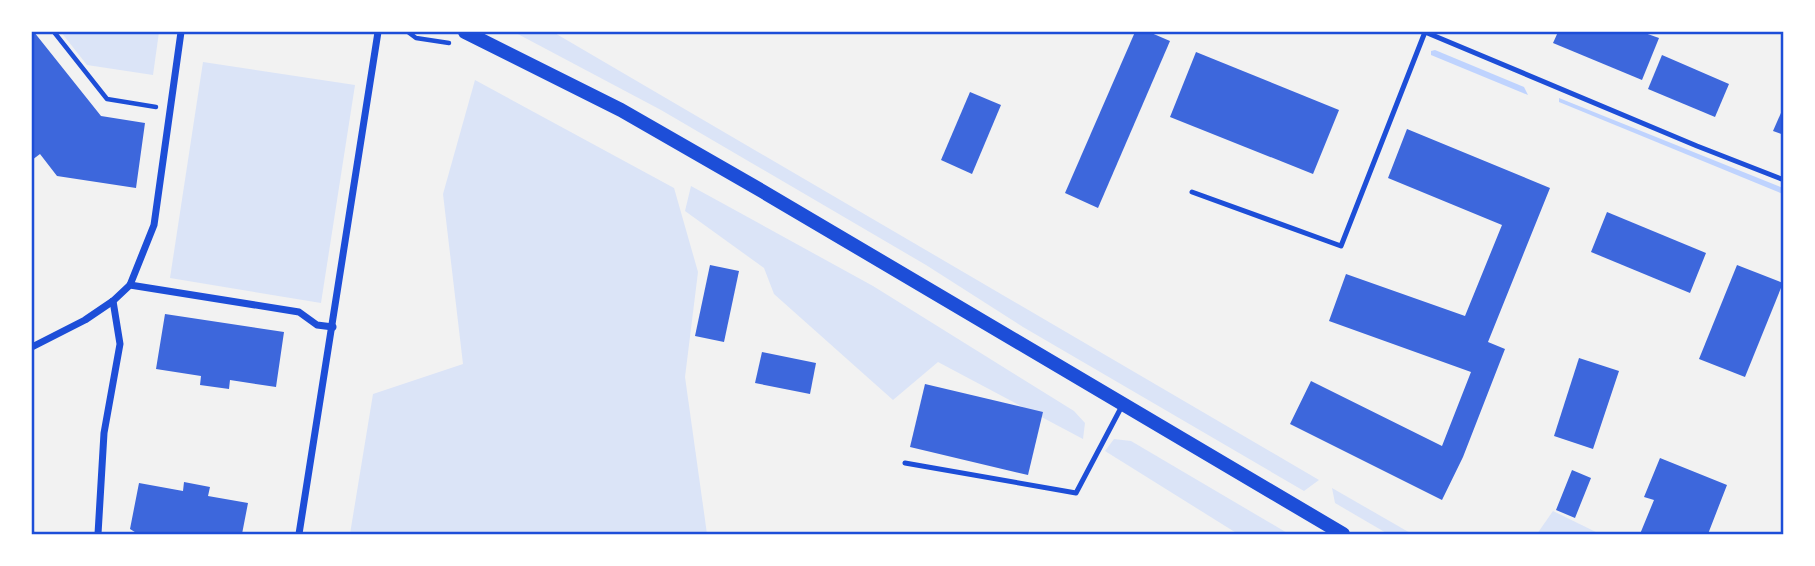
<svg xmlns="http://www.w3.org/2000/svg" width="1815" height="566" viewBox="0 0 1815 566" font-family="Spectral,serif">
<rect width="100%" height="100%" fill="#f2f2f2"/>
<g fill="#dbe4f7">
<path d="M 61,32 L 159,32 L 153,75 L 87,65 Z"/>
<path d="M 514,32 L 553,32 L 1319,480 L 1304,491 L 1023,327 L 926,265 L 661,110 Z"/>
<path d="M 203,62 L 355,85 L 321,303 L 170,278 Z"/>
<path d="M 475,80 L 674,188 L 698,272 L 685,377 L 707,534 L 350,534 L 373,394 L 463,364 L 443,194 Z"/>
<path d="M 691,186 L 873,286 L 1074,411 L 1085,423 L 1083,439 L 938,362 L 893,400 L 774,294 L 764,268 L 685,211 Z"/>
<path d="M 1114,439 L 1131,441 L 1289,534 L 1238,534 L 1105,451 Z"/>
<path d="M 1332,488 L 1412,534 L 1388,534 L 1335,503 Z"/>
<path d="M 1553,511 L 1600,534 L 1537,534 Z"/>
</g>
<g fill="#bfd3fe">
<path d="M 1435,50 L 1524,87 L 1528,95 L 1431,55 L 1431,51 Z"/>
<path d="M 1559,98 L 1783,188 L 1783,194 L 1559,102 Z"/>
</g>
<g fill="#3d67dc">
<path d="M 32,32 L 34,32 L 101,116 L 145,123 L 136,188 L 57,176 L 40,154 L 32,160 Z"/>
<path d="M 1135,32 L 1149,32 L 1170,41 L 1098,208 L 1065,193 Z"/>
<path d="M 1558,32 L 1642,32 L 1659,38 L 1642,80 L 1553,43 Z"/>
<path d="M 1196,52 L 1339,110 L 1313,174 L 1170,117 Z"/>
<path d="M 1662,55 L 1729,84 L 1715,117 L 1648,89 Z"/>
<path d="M 970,92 L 1001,105 L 972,174 L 941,160 Z"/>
<path d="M 1784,106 L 1784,135 L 1773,131 Z"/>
<path d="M 1407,129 L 1550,188 L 1488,342 L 1505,349 L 1463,457 L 1442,500 L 1290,424 L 1311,381 L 1442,446 L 1471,372 L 1329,321 L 1346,274 L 1465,316 L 1502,225 L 1388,178 Z"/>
<path d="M 1607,212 L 1706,253 L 1690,293 L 1591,252 Z"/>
<path d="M 710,265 L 739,271 L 724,342 L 695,336 Z"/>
<path d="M 1737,265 L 1783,283 L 1745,377 L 1699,359 Z"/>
<path d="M 165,314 L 284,332 L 276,387 L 230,380 L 229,389 L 200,385 L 201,376 L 156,369 Z"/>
<path d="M 762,352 L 816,363 L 810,394 L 755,383 Z"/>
<path d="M 1579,358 L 1619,371 L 1593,449 L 1554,436 Z"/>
<path d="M 925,384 L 1043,412 L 1028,475 L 910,447 Z"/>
<path d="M 1660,458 L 1727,485 L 1708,534 L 1640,534 L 1654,500 L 1644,497 Z"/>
<path d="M 1572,470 L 1591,478 L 1575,518 L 1556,510 Z"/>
<path d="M 184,482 L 210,487 L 208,496 L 248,503 L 242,534 L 138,534 L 130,529 L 139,483 L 183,491 Z"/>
</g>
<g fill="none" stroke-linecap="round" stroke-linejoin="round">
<g stroke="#1d4ed8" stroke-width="4.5">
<path d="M 54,32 L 107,99 L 156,107"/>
<path d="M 408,32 L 416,38 L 449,43"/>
</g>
<g stroke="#1d4ed8" stroke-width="5">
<path d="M 1425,32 L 1697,146 L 1784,180"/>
<path d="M 1192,192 L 1341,246 L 1425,32"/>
<path d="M 905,463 L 1076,493 L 1123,404"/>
<path d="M 32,533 L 32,534"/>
</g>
<g stroke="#1d4ed8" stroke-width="7">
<path d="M 130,285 L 299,312 L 317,325 L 333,327"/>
<path d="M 32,347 L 85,320 L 113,301 L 130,285 L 154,225 L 181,32"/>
<path d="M 98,534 L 104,433 L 120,344 L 113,301"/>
<path d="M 299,534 L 378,32"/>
</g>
<path stroke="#1d4ed8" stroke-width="14" d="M 465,32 L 621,110 L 762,191 L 1343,534"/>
</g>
<rect width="1815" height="566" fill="none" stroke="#ffffff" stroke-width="66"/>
<rect x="33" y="33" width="1749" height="500" fill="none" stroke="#1d4ed8" stroke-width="2.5"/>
</svg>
